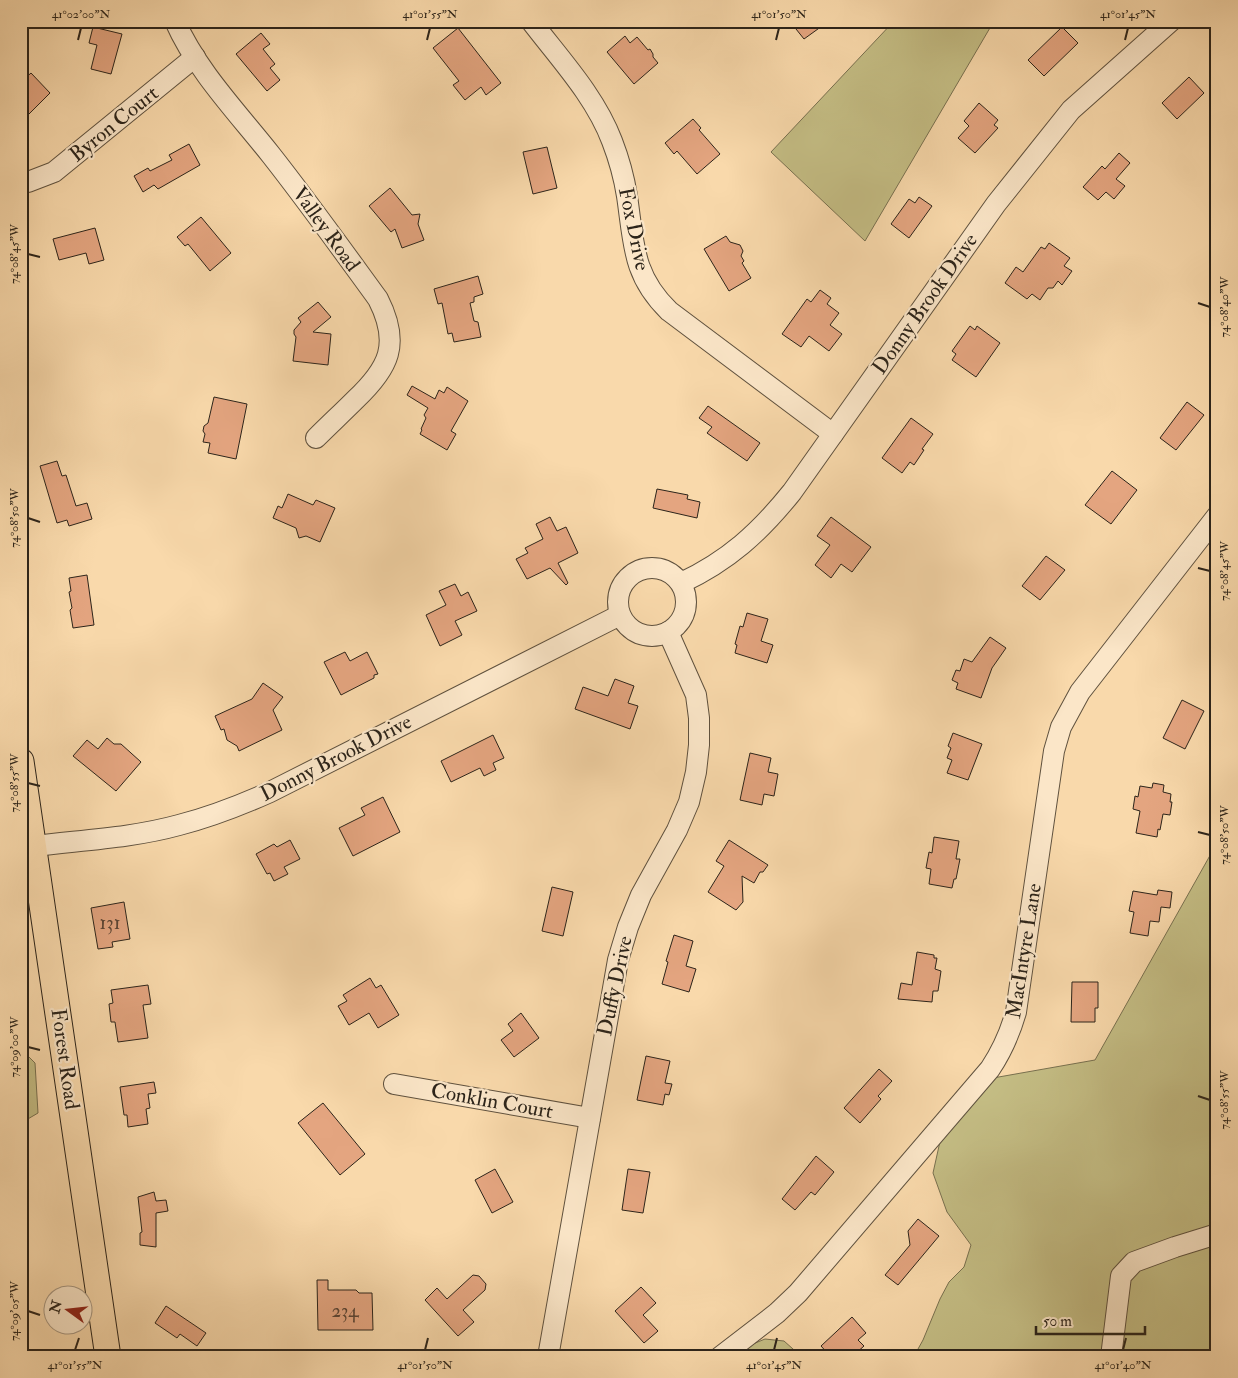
<svg xmlns="http://www.w3.org/2000/svg" width="1238" height="1378" viewBox="0 0 1238 1378" font-family="'IM FELL Double Pica',serif">
<rect width="100%" height="100%" fill="#f9d9ab"/>
<filter id="stains"><feTurbulence type="fractalNoise" baseFrequency=".004" numOctaves="4"/><feColorMatrix values="0 0 0 0 .2 0 0 0 0 .09 0 0 0 0 .02 0 0 0 .5 -.17"/></filter>
<radialGradient id="worn" r=".72"><stop offset=".6" stop-color="#630" stop-opacity="0"/><stop offset="1" stop-color="#630" stop-opacity=".3"/></radialGradient>
<g fill="#c4bd84" stroke="#78704f">
<path d="M 894,21 L 994,21 L 865,241 L 771,152 Z"/>
<path d="M 1217,843 L 1217,1357 L 911,1357 L 918,1349 L 923,1340 L 940,1299 L 949,1282 L 964,1267 L 971,1245 L 947,1212 L 933,1173 L 941,1137 L 993,1078 L 1095,1060 Z"/>
<path d="M 21,1049 L 35,1063 L 38,1113 L 21,1123 Z"/>
<path d="M 765,1339 L 784,1341 L 802,1357 L 731,1357 L 748,1346 Z"/>
</g>
<g fill="#e4a580" stroke="#2c241a">
<path d="M 803,21 L 829,21 L 804,39 L 796,29 Z"/>
<path d="M 93,27 L 122,34 L 111,74 L 91,69 L 97,45 L 89,43 Z"/>
<path d="M 1062,27 L 1078,43 L 1044,76 L 1028,60 Z"/>
<path d="M 458,28 L 501,83 L 486,95 L 481,87 L 465,100 L 453,85 L 459,81 L 433,48 Z"/>
<path d="M 261,33 L 270,44 L 263,49 L 275,64 L 270,68 L 280,80 L 267,91 L 236,54 Z"/>
<path d="M 625,36 L 630,43 L 637,37 L 648,50 L 650,49 L 653,54 L 653,57 L 658,63 L 634,84 L 607,52 Z"/>
<path d="M 31,73 L 50,93 L 21,122 L 21,82 Z"/>
<path d="M 1189,77 L 1204,93 L 1177,119 L 1162,103 Z"/>
<path d="M 979,103 L 998,120 L 994,125 L 998,128 L 975,153 L 958,138 L 969,126 L 964,121 Z"/>
<path d="M 693,119 L 701,128 L 699,130 L 720,154 L 697,174 L 677,151 L 674,154 L 665,143 Z"/>
<path d="M 189,144 L 200,165 L 158,189 L 154,185 L 143,192 L 134,176 L 148,168 L 150,171 L 172,160 L 169,155 Z"/>
<path d="M 547,147 L 557,188 L 533,194 L 523,152 Z"/>
<path d="M 1119,153 L 1130,163 L 1116,179 L 1125,186 L 1114,199 L 1106,192 L 1098,200 L 1083,187 L 1102,166 L 1105,169 Z"/>
<path d="M 390,188 L 412,215 L 420,214 L 418,224 L 424,240 L 402,248 L 395,229 L 391,232 L 369,206 Z"/>
<path d="M 919,197 L 932,206 L 909,238 L 891,224 L 909,199 L 915,203 Z"/>
<path d="M 201,217 L 231,253 L 210,271 L 188,244 L 185,246 L 177,237 Z"/>
<path d="M 95,228 L 104,260 L 89,264 L 86,253 L 59,260 L 53,239 Z"/>
<path d="M 726,236 L 730,242 L 740,245 L 743,251 L 741,256 L 744,261 L 742,263 L 751,278 L 729,291 L 704,249 Z"/>
<path d="M 1049,243 L 1070,258 L 1064,266 L 1072,271 L 1062,285 L 1058,281 L 1053,288 L 1048,288 L 1040,300 L 1032,294 L 1027,299 L 1005,283 L 1016,267 L 1023,272 L 1041,247 L 1045,249 Z"/>
<path d="M 478,276 L 483,294 L 474,297 L 474,302 L 470,303 L 474,321 L 478,322 L 481,337 L 454,342 L 452,333 L 448,334 L 442,303 L 438,304 L 434,289 Z"/>
<path d="M 820,290 L 831,298 L 827,304 L 839,313 L 830,325 L 842,334 L 829,351 L 809,336 L 801,347 L 782,334 L 807,299 L 811,302 Z"/>
<path d="M 318,302 L 331,317 L 313,332 L 331,334 L 328,365 L 293,361 L 296,337 L 294,334 L 294,330 L 301,322 L 298,318 Z"/>
<path d="M 970,326 L 975,330 L 977,326 L 1000,343 L 976,377 L 952,360 L 956,354 L 952,351 Z"/>
<path d="M 412,386 L 435,399 L 439,390 L 444,393 L 447,387 L 468,401 L 451,431 L 456,434 L 447,450 L 420,434 L 422,430 L 421,429 L 426,418 L 424,415 L 428,408 L 407,395 Z"/>
<path d="M 214,397 L 247,404 L 236,459 L 208,453 L 210,443 L 203,442 L 205,434 L 203,431 L 204,426 L 208,423 Z"/>
<path d="M 1187,402 L 1204,415 L 1176,450 L 1160,438 Z"/>
<path d="M 708,406 L 760,443 L 747,461 L 707,433 L 712,427 L 699,418 Z"/>
<path d="M 911,418 L 933,434 L 922,449 L 924,450 L 914,465 L 910,462 L 902,473 L 882,458 Z"/>
<path d="M 57,461 L 62,476 L 66,475 L 76,506 L 87,503 L 92,519 L 69,526 L 67,520 L 57,523 L 40,466 Z"/>
<path d="M 1112,471 L 1137,490 L 1111,524 L 1085,505 Z"/>
<path d="M 657,489 L 688,495 L 687,499 L 700,502 L 697,518 L 653,508 Z"/>
<path d="M 288,494 L 313,505 L 316,500 L 335,508 L 320,542 L 306,536 L 299,538 L 296,528 L 273,518 L 278,506 L 282,508 Z"/>
<path d="M 550,517 L 557,531 L 566,527 L 578,553 L 558,563 L 568,583 L 566,585 L 550,568 L 527,579 L 516,559 L 528,553 L 525,548 L 543,539 L 536,524 Z"/>
<path d="M 831,517 L 871,547 L 852,572 L 841,564 L 831,578 L 815,565 L 830,545 L 817,536 Z"/>
<path d="M 1046,556 L 1065,570 L 1040,600 L 1022,586 Z"/>
<path d="M 87,575 L 94,625 L 73,628 L 70,610 L 72,608 L 69,592 L 71,591 L 69,578 Z"/>
<path d="M 455,584 L 461,596 L 468,592 L 477,611 L 455,621 L 462,635 L 440,646 L 426,615 L 446,605 L 439,591 Z"/>
<path d="M 747,613 L 768,619 L 761,641 L 773,645 L 767,663 L 735,653 L 737,645 L 735,644 L 740,626 L 743,627 Z"/>
<path d="M 990,637 L 1006,648 L 992,668 L 981,698 L 956,689 L 958,683 L 952,680 L 956,670 L 960,671 L 964,659 L 972,662 Z"/>
<path d="M 345,652 L 350,661 L 367,652 L 378,674 L 374,675 L 374,678 L 341,695 L 324,662 Z"/>
<path d="M 615,679 L 634,686 L 628,703 L 638,706 L 630,729 L 575,709 L 583,687 L 608,696 Z"/>
<path d="M 263,683 L 283,697 L 273,710 L 282,730 L 239,751 L 237,746 L 227,740 L 224,729 L 221,730 L 215,716 L 252,699 Z"/>
<path d="M 1182,700 L 1204,711 L 1185,749 L 1163,738 Z"/>
<path d="M 953,733 L 982,744 L 968,780 L 947,773 L 952,760 L 947,758 L 951,748 L 948,746 Z"/>
<path d="M 493,735 L 504,758 L 493,763 L 496,770 L 484,776 L 480,768 L 451,782 L 441,761 Z"/>
<path d="M 107,738 L 114,744 L 121,744 L 141,762 L 116,791 L 73,756 L 87,740 L 98,749 Z"/>
<path d="M 750,753 L 771,758 L 768,772 L 778,774 L 774,796 L 764,794 L 762,805 L 740,800 Z"/>
<path d="M 1153,783 L 1164,785 L 1163,792 L 1171,794 L 1170,802 L 1172,802 L 1170,815 L 1163,814 L 1160,830 L 1158,829 L 1157,837 L 1136,833 L 1140,811 L 1133,809 L 1135,796 L 1138,797 L 1140,786 L 1152,788 Z"/>
<path d="M 383,797 L 400,832 L 353,856 L 339,828 L 365,815 L 361,808 Z"/>
<path d="M 934,837 L 959,841 L 956,859 L 960,859 L 956,879 L 954,879 L 952,888 L 929,884 L 931,869 L 926,868 L 929,852 L 932,853 Z"/>
<path d="M 290,840 L 300,859 L 284,867 L 288,874 L 274,881 L 270,873 L 267,874 L 256,854 L 274,844 L 277,847 Z"/>
<path d="M 729,840 L 768,865 L 763,872 L 760,872 L 754,883 L 742,876 L 743,902 L 736,910 L 708,892 L 724,866 L 716,861 Z"/>
<path d="M 552,887 L 573,892 L 563,936 L 542,931 Z"/>
<path d="M 1158,890 L 1172,892 L 1170,908 L 1161,907 L 1159,922 L 1150,921 L 1148,936 L 1130,933 L 1134,912 L 1129,911 L 1133,891 L 1157,895 Z"/>
<path d="M 124,902 L 130,939 L 112,942 L 113,947 L 98,949 L 91,908 Z"/>
<path d="M 674,935 L 693,941 L 686,966 L 696,969 L 689,992 L 662,984 L 668,962 L 666,961 Z"/>
<path d="M 917,952 L 934,955 L 934,958 L 937,958 L 935,969 L 941,971 L 938,991 L 933,991 L 932,1002 L 898,999 L 901,983 L 912,985 Z"/>
<path d="M 370,978 L 376,988 L 381,985 L 399,1015 L 378,1028 L 369,1013 L 349,1025 L 338,1006 L 347,1001 L 343,995 Z"/>
<path d="M 1072,982 L 1098,982 L 1098,1008 L 1095,1008 L 1095,1022 L 1071,1022 Z"/>
<path d="M 148,985 L 151,1004 L 143,1005 L 148,1038 L 118,1042 L 115,1022 L 111,1022 L 109,1004 L 113,1003 L 111,990 Z"/>
<path d="M 521,1013 L 539,1038 L 514,1057 L 501,1040 L 513,1031 L 508,1024 Z"/>
<path d="M 646,1056 L 670,1061 L 665,1083 L 672,1084 L 669,1095 L 665,1094 L 663,1105 L 637,1100 Z"/>
<path d="M 879,1069 L 892,1081 L 878,1096 L 881,1099 L 860,1123 L 844,1108 Z"/>
<path d="M 154,1082 L 156,1093 L 148,1094 L 150,1108 L 146,1109 L 148,1124 L 128,1127 L 127,1115 L 124,1115 L 120,1087 Z"/>
<path d="M 323,1103 L 365,1154 L 340,1175 L 298,1123 Z"/>
<path d="M 816,1156 L 834,1172 L 815,1195 L 811,1192 L 795,1210 L 782,1199 Z"/>
<path d="M 495,1169 L 513,1202 L 492,1213 L 475,1180 Z"/>
<path d="M 628,1169 L 650,1172 L 643,1213 L 622,1210 Z"/>
<path d="M 154,1192 L 156,1201 L 166,1200 L 168,1211 L 156,1213 L 156,1247 L 140,1245 L 140,1233 L 142,1232 L 138,1197 Z"/>
<path d="M 918,1219 L 939,1236 L 898,1285 L 885,1275 L 910,1245 L 908,1231 Z"/>
<path d="M 473,1275 L 479,1276 L 486,1284 L 485,1290 L 463,1310 L 474,1322 L 458,1336 L 425,1300 L 437,1288 L 447,1299 Z"/>
<path d="M 317,1280 L 328,1280 L 328,1290 L 356,1290 L 359,1293 L 372,1293 L 373,1330 L 318,1330 Z"/>
<path d="M 641,1287 L 656,1303 L 643,1315 L 658,1331 L 644,1343 L 615,1311 Z"/>
<path d="M 166,1306 L 206,1333 L 197,1346 L 180,1334 L 177,1338 L 155,1323 Z"/>
<path d="M 852,1317 L 866,1333 L 858,1340 L 864,1346 L 855,1354 L 850,1349 L 842,1357 L 831,1357 L 821,1346 Z"/>
</g>
<g fill="none" stroke-linecap="round" stroke-linejoin="round">
<g stroke="#5f513e" stroke-width="22">
<g id="minor">
<path d="M 175,21 C 197,71 237,112 271,155 C 308,202 343,251 378,299 C 401,344 389,368 355,400 C 342,413 329,425 316,438"/>
<path d="M 531,21 C 560,59 595,96 612,141 C 619,159 624,177 627,196 C 634,243 632,275 669,311 L 833,434"/>
<path d="M 28,182 L 54,172 L 195,57"/>
<circle cx="652" cy="602" r="34"/>
<path d="M 681,583 C 728,561 759,533 792,492 L 996,204 L 1071,110 L 1171,21"/>
<path d="M 34,846 C 82,840 132,838 179,825 C 210,817 241,805 270,792 L 620,615"/>
<path d="M 394,1084 L 590,1118"/>
<path d="M 548,1357 L 618,960 L 628,927 L 641,895 L 677,830 L 689,802 L 696,772 L 699,745 L 699,718 L 696,695 L 668,632"/>
<path d="M 720,1357 L 777,1313 L 798,1293 L 990,1069 C 1002,1051 1010,1033 1016,1012 L 1054,751 L 1061,727 L 1080,692 L 1217,516"/>
<path d="M 1111,1357 L 1121,1276 L 1134,1262 L 1175,1247 L 1217,1234"/>
</g>
</g>
<g stroke="#2c241a" stroke-width="27">
<path id="major" d="M 21,761 L 108,1357"/>
</g>
<use href="#minor" stroke="#fbe6c8" stroke-width="20"/>
<use href="#major" stroke="#f9d9ab" stroke-width="25"/>
</g>
<path fill="none" stroke="#2c241a" stroke-width="2" d="M 78,40 L 81,28M 427,40 L 430,28M 776,40 L 779,28M 1125,40 L 1128,28M 28,254 L 40,257M 1198,303 L 1210,307M 28,518 L 40,522M 1198,568 L 1210,571M 28,783 L 40,786M 1198,832 L 1210,835M 28,1047 L 40,1050M 1198,1096 L 1210,1100M 28,1311 L 40,1315M 75,1350 L 79,1338M 425,1350 L 428,1338M 774,1350 L 777,1338M 1123,1350 L 1126,1338"/>
<g text-anchor="middle" dominant-baseline="central" stroke-width="4.5" stroke-linejoin="round" paint-order="stroke">
<g font-size="19" fill="#5a4434">
<text x="110" y="923">131</text>
<text x="345" y="1311">234</text>
</g>
<g font-size="21" fill="#2c241a" stroke="#fbe6c8">
<text transform="translate(114 124) rotate(-39)">Byron Court</text>
<text transform="translate(326 229) rotate(54)">Valley Road</text>
<text transform="translate(634 229) rotate(78)">Fox Drive</text>
<text transform="translate(925 304) rotate(-55)">Donny Brook Drive</text>
<text transform="translate(336 758) rotate(-27)">Donny Brook Drive</text>
<text transform="translate(1024 951) rotate(-81)">MacIntyre Lane</text>
<text transform="translate(615 986) rotate(-78)">Duffy Drive</text>
<text transform="translate(65 1059) rotate(82)">Forest Road</text>
<text transform="translate(492 1101) rotate(10)">Conklin Court</text>
</g>
</g>
<rect width="1238" height="1378" fill="none" stroke="#f9d9ab" stroke-width="55"/>
<g transform="translate(68 1310) rotate(285)"><circle r="24" fill="#fbe6c8" stroke="#a89882"/>
<path d="M0-4L9 19L0 12L-9 19Z" fill="#8f2418"/>
<text y="-8" font-size="14" font-weight="bold" text-anchor="middle" fill="#2c241a">N</text>
</g>
<path d="M1036 1326v8h109v-8" fill="none" stroke="#2c241a" stroke-width="2.5"/>
<text x="1043" y="1326" font-size="15" fill="#2c241a" stroke="#fbe6c8" stroke-width="4" paint-order="stroke">50 m</text>
<rect x="28" y="28" width="1182" height="1322" fill="none" stroke="#2c241a" stroke-width="2"/>
<g font-size="12" text-anchor="middle" fill="#2c241a">
<text x="81" y="18">41°02'00"N</text>
<text x="430" y="18">41°01'55"N</text>
<text x="779" y="18">41°01'50"N</text>
<text x="1128" y="18">41°01'45"N</text>
<text transform="translate(14 254) rotate(-90)" y="4">74°08'45"W</text>
<text transform="translate(1224 307) rotate(-90)" y="4">74°08'40"W</text>
<text transform="translate(14 518) rotate(-90)" y="4">74°08'50"W</text>
<text transform="translate(1224 571) rotate(-90)" y="4">74°08'45"W</text>
<text transform="translate(14 783) rotate(-90)" y="4">74°08'55"W</text>
<text transform="translate(1224 835) rotate(-90)" y="4">74°08'50"W</text>
<text transform="translate(14 1047) rotate(-90)" y="4">74°09'00"W</text>
<text transform="translate(1224 1100) rotate(-90)" y="4">74°08'55"W</text>
<text transform="translate(14 1311) rotate(-90)" y="4">74°09'05"W</text>
<text x="75" y="1369">41°01'55"N</text>
<text x="425" y="1369">41°01'50"N</text>
<text x="774" y="1369">41°01'45"N</text>
<text x="1123" y="1369">41°01'40"N</text>
</g>
<rect width="100%" height="100%" filter="url(#stains)"/>
<rect width="100%" height="100%" fill="url(#worn)"/>
</svg>
